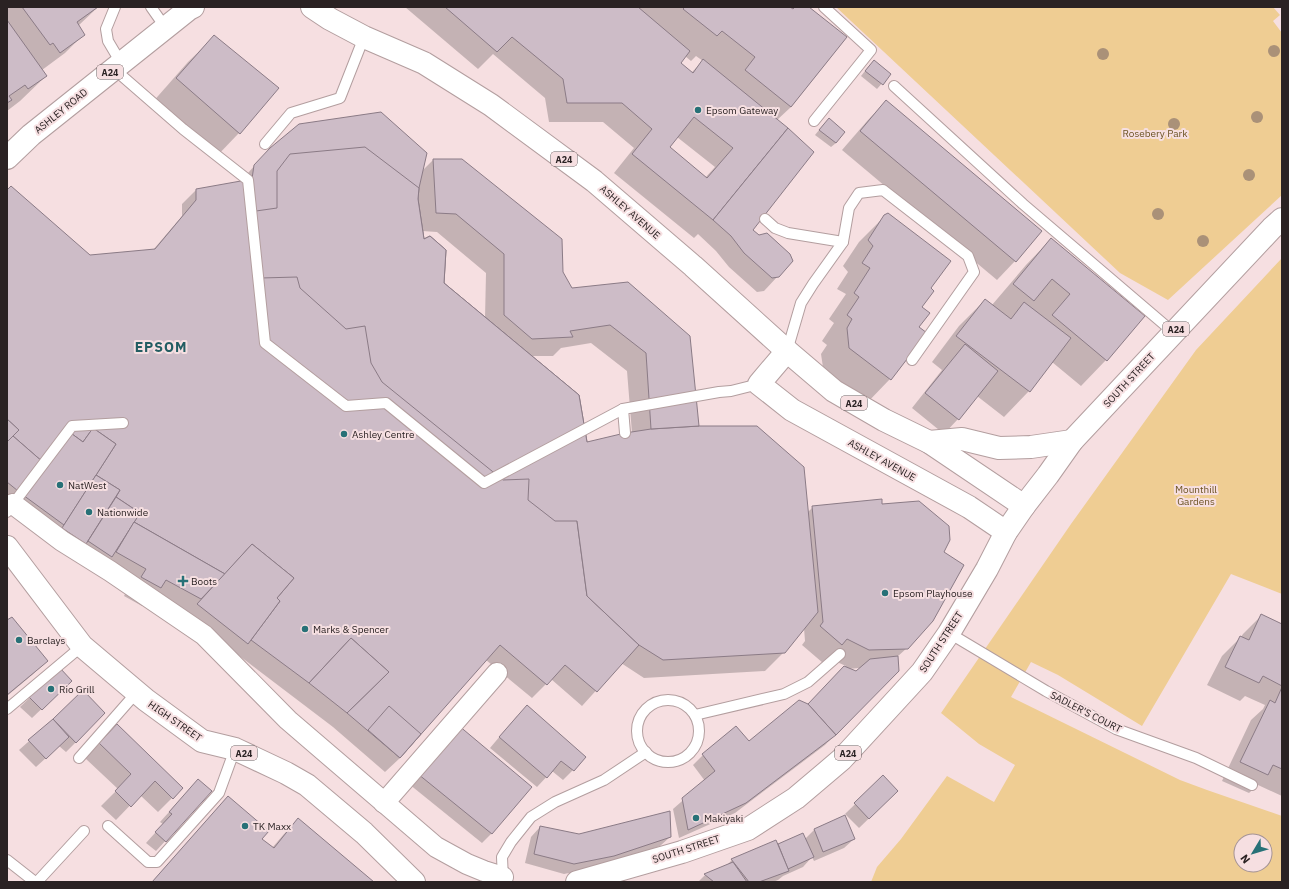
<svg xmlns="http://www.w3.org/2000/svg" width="1289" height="889" viewBox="0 0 1289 889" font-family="'IBM Plex Sans',sans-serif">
<rect width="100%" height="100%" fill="#f6dfe1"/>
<g fill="#efcd93" fill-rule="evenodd">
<path d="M 836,7 L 1273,7 L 1280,15 L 1273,21 L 1282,33 L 1282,195 L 1168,300 L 1120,273 Z"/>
<path d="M 1282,258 L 1282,594 L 1231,574 L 1142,726 L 1058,675 L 1031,662 L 1011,697 L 1180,780 L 1207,790 L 1282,816 L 1282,882 L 871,882 L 877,867 L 901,839 L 947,776 L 994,802 L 1015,765 L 979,744 L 941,713 L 1071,524 L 1196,350 ZM 1241,841 L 1265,841 L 1265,865 L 1241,865 Z"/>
</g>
<g fill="#0003" fill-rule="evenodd">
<path d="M 7,7 L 98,7 L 78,26 L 84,34 L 65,53 L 42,70 L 46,76 L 20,101 L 7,111 Z"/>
<path d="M 405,7 L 789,7 L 792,10 L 795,7 L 807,7 L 846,38 L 791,107 L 777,120 L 752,230 L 778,276 L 764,291 L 757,292 L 729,267 L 716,251 L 698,234 L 694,238 L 614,173 L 634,148 L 603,122 L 549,122 L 545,98 L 493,54 L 478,69 ZM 685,56 L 691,61 L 696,56 L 703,61 L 691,73 L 680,63 ZM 677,137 L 715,167 L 705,178 L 668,147 Z"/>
<path d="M 214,37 L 278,88 L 239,133 L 214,159 L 151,104 L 188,62 Z"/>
<path d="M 869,66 L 890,74 L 877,89 L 861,76 Z"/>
<path d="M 886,101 L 1015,261 L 997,280 L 842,150 L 868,120 Z"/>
<path d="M 824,124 L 836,143 L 831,147 L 815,135 Z"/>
<path d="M 433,160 L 562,273 L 571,289 L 628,283 L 698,427 L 807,513 L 813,507 L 881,505 L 942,552 L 907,648 L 897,657 L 898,670 L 825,745 L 735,813 L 679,838 L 673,809 L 705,781 L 693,765 L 703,755 L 736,728 L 749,743 L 808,705 L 846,666 L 828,658 L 823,663 L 802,645 L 805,641 L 804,628 L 784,652 L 765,671 L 644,678 L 621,663 L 582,706 L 551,679 L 532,698 L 486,660 L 400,758 L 385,772 L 333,727 L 237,654 L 229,662 L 149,599 L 142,606 L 124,596 L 128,588 L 7,500 L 7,191 L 90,256 L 153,250 L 182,216 L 182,204 L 196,190 L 240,182 L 256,164 L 421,172 ZM 422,231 L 437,232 L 486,273 L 485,318 L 443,284 L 423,241 ZM 591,343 L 627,371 L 632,433 L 587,443 L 531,356 L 553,356 L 561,348 ZM 860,668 L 856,672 L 847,669 Z"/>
<path d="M 885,216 L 929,288 L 920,307 L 918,327 L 890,379 L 865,405 L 824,374 L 821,354 L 827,345 L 822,341 L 834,323 L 829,319 L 846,294 L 837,289 L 848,272 L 843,266 L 859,242 Z"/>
<path d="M 1051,239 L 1106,360 L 1081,386 L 1052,362 L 1029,391 L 1004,417 L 977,396 L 958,419 L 944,434 L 912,408 L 942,370 L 932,362 L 959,326 L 985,300 L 992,305 L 1026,265 Z"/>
<path d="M 1262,615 L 1282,625 L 1282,796 L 1258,785 L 1249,793 L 1222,781 L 1251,720 L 1263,709 L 1265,705 L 1245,696 L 1240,701 L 1207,685 L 1222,656 L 1241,637 L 1243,634 Z"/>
<path d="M 7,621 L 47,661 L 32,675 L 7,696 Z"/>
<path d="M 60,669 L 71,681 L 32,718 L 20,707 Z"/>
<path d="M 517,716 L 585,758 L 563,780 L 552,771 L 537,787 L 490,748 Z"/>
<path d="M 54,719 L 76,742 L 66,752 L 59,746 L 36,767 L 19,750 Z"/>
<path d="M 117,726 L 182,788 L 158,812 L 140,795 L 116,820 L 101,806 L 118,789 L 85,758 Z"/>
<path d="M 448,736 L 492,833 L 482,843 L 409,784 Z"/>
<path d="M 883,777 L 887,801 L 859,828 L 845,814 Z"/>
<path d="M 189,790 L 211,791 L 156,851 L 146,843 L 163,824 L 160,822 Z"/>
<path d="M 228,797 L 261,839 L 272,848 L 284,834 L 298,820 L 373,882 L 152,882 L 214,812 Z"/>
<path d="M 845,816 L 854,839 L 844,848 L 814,861 L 812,857 L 803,867 L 783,876 L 778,880 L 773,882 L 698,882 L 705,875 L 726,866 L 732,860 L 777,845 L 803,834 L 805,839 L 814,830 Z"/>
<path d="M 540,827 L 579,835 L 670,837 L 660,846 L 604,866 L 564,874 L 525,863 L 531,837 Z"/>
</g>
<g fill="#cdbcc7" stroke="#8b7b86" fill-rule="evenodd">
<path d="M 22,7 L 98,7 L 77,22 L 85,35 L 60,53 L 53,43 L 50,45 Z"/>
<path d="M 445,7 L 638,7 L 690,51 L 681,63 L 693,73 L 703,59 L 788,128 L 713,220 L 632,154 L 652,129 L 622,103 L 567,103 L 563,79 L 512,37 L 497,52 ZM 694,117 L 733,148 L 707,178 L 670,147 Z"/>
<path d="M 685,7 L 790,7 L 793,9 L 795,7 L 809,7 L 847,37 L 791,107 L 745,70 L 755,57 L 722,31 L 717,36 L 683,9 Z"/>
<path d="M 7,20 L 47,76 L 28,89 L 25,85 L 9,96 L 12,100 L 7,103 Z"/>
<path d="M 214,35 L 279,88 L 240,134 L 176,78 Z"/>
<path d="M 874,60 L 891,74 L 883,85 L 865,71 Z"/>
<path d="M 886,100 L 1042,231 L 1016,262 L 860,131 Z"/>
<path d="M 381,112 L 427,153 L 419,188 L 418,199 L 424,239 L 430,236 L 446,250 L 444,283 L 579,395 L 587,442 L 577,521 L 587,596 L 639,645 L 597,692 L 565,665 L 547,685 L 500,645 L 400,758 L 347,713 L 389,672 L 351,638 L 309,683 L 251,640 L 280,601 L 277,598 L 294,578 L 252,544 L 225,574 L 134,522 L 140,513 L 116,497 L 120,490 L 96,475 L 116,444 L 93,428 L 83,442 L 68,431 L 44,463 L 13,436 L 19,430 L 7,419 L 7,190 L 11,186 L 90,255 L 155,249 L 196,200 L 196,189 L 252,179 L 254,165 L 270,148 L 299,124 Z"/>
<path d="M 829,118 L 845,132 L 836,143 L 819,130 Z"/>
<path d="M 788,128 L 814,152 L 753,230 L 759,235 L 767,233 L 790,254 L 793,261 L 779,277 L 772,278 L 744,253 L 731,236 L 713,220 Z"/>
<path d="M 365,147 L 419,188 L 418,199 L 424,239 L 430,236 L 446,250 L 444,283 L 579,395 L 587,442 L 625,433 L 651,429 L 699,426 L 757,426 L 804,467 L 818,612 L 785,653 L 663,660 L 639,645 L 587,596 L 577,521 L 555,521 L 528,500 L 529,479 L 503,480 L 382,382 L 371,363 L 365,326 L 346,329 L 300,288 L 297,277 L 261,278 L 256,211 L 277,208 L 277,171 L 290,154 Z"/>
<path d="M 433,159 L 462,159 L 562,239 L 563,272 L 572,288 L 628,282 L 690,336 L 699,426 L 651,429 L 646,353 L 610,325 L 570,331 L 573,337 L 532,339 L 504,315 L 504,254 L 456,214 L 436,213 Z"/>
<path d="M 888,213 L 951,261 L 931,288 L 934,291 L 922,307 L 930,313 L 919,327 L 927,333 L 891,380 L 849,348 L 847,328 L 852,319 L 847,315 L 859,297 L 854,293 L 870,268 L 862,263 L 873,246 L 868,240 L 884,215 Z"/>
<path d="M 1051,238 L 1145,316 L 1107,361 L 1052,315 L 1070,294 L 1052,279 L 1034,301 L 1013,284 Z"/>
<path d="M 985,299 L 1011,319 L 1024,302 L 1071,338 L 1030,392 L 956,336 Z"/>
<path d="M 965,344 L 998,371 L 959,420 L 925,393 Z"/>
<path d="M 7,419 L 19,430 L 7,442 Z"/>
<path d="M 93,428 L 116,444 L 64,525 L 23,495 L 68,431 L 83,442 Z"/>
<path d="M 13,436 L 44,463 L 23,495 L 7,482 L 7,442 Z"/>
<path d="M 96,475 L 120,490 L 86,544 L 62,528 Z"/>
<path d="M 116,497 L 140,513 L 112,557 L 88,541 Z"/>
<path d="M 882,499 L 882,504 L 919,501 L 949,526 L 950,540 L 944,552 L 964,565 L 933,621 L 908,649 L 869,650 L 847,639 L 842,645 L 820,626 L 823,622 L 812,506 Z"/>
<path d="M 134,522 L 225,574 L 201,599 L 166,580 L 161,588 L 141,577 L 146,569 L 116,552 Z"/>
<path d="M 252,544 L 294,578 L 277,598 L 280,601 L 248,644 L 197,604 Z"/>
<path d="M 1261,614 L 1282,624 L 1282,686 L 1263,676 L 1259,683 L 1225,667 L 1240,636 L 1249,640 Z"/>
<path d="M 12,617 L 48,661 L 7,695 L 7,620 Z"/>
<path d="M 351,638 L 389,672 L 347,713 L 309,683 Z"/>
<path d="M 898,656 L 899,671 L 836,735 L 808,704 L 844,666 L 856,671 L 870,659 Z"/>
<path d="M 60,668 L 72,681 L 42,710 L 29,697 Z"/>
<path d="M 1282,687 L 1282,769 L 1273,765 L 1268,775 L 1240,762 L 1270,700 L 1275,703 Z"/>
<path d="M 83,690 L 105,713 L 76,743 L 53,719 Z"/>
<path d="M 799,700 L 808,704 L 836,735 L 746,803 L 688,830 L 682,798 L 715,771 L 702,754 L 736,726 L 749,741 Z"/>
<path d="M 527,705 L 586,757 L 574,771 L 561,761 L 547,778 L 499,737 Z"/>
<path d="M 389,706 L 421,734 L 400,758 L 368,730 Z"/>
<path d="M 53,719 L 69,737 L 46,759 L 28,740 Z"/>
<path d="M 117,724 L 183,788 L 173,799 L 155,781 L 131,807 L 115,791 L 131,774 L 99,743 Z"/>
<path d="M 458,725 L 532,787 L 492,834 L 418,774 Z"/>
<path d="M 883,775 L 898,791 L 869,819 L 854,803 Z"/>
<path d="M 198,779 L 212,791 L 166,842 L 155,832 L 172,814 L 169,812 Z"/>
<path d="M 228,796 L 269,831 L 262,839 L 274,848 L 298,818 L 374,882 L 152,882 Z"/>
<path d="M 670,811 L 671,837 L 614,856 L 574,864 L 534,854 L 540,826 L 579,834 Z"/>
<path d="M 845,815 L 855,839 L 823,852 L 814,829 Z"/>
<path d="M 803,833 L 814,857 L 788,869 L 778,844 Z"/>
<path d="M 776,840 L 789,871 L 759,882 L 749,882 L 731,859 Z"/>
<path d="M 733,862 L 747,882 L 714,882 L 704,874 Z"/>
</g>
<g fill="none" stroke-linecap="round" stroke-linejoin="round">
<g stroke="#b39e9f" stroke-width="12">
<g id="lane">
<path d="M 115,7 L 106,29 L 108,41 L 121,63"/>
<path d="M 151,7 L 165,27"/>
<path d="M 114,69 L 183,129 L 248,180 L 265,343 L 346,406 L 386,403 L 484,483 L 623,409"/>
<path d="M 894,86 L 1023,204 L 1173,332"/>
<path d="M 814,121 L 871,50 L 824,7"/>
<path d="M 265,144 L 291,113 L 340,98 L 364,37"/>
<path d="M 765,219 L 775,228 L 788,233 L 843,242"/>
<path d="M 787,351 L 801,303 L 813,284 L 843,242 L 849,208 L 859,193 L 883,190 L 968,256 L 974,272 L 912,360"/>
<path d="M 625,433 L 623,409 L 719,392 L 731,391 L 759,384"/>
<path d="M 7,512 L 72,426 L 123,423"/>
<path d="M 949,633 L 1046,691 L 1116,729 L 1196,758 L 1252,785"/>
<circle cx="668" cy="731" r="31"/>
<path d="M 7,709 L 82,646"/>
<path d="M 695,715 L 784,694 L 808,682 L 840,654"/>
<path d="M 79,758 L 137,692"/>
<path d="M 108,826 L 148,862 L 157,862 L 219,793 L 235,749"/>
<path d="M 7,860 L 35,882"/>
<path d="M 503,880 L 502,857 L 511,842 L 531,817 L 555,802 L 604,780 L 646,752"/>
<path d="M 37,882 L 84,831"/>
</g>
</g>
<g stroke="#b39e9f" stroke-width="22">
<g id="street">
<path d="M 13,504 L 62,541 L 110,571 L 204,635 L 288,720 L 436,847 L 467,864 L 484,871 L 503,877"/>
<path d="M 384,803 L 497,673"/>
</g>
</g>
<g stroke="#b39e9f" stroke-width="24">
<g id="highway">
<path d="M 312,7 L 330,19 L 364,37 L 424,63 L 491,105 L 594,181 L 693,266 L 787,351 L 834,391 L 884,420 L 929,442 L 1024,506"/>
<path d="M 7,158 L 31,135 L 189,9 L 193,7"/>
<path d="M 787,351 L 759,384 L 792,410 L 969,507 L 1006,532"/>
<path d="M 929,442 L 962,439 L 999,448 L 1031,447 L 1072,441"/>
<path d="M 7,547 L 82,646 L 146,700 L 202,741 L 235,749 L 286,773 L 307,785 L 364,833 L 414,882"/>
<path d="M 577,882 L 682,852 L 748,829 L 796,798 L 842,759 L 922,672 L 949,633 L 987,569 L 1006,532 L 1024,506 L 1048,475 L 1072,441 L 1272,228 L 1282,219"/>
</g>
</g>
<use href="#lane" stroke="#fff" stroke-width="10"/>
<use href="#street" stroke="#fff" stroke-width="20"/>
<use href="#highway" stroke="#fff" stroke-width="22"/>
</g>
<g fill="#aa9178">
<circle cx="1274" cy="51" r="6"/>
<circle cx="1103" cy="54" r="6"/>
<circle cx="1257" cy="117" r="6"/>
<circle cx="1174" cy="124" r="6"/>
<circle cx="1249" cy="175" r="6"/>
<circle cx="1158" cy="214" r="6"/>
<circle cx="1203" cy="241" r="6"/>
</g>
<g fill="#277177" stroke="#f6dfe1" stroke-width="1.5">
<circle cx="698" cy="110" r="4"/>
<circle cx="344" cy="434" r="4"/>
<circle cx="60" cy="485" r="4"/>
<circle cx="89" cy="512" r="4"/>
<path d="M181 575h4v4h4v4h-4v4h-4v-4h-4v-4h4z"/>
<circle cx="885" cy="593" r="4"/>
<circle cx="305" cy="629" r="4"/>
<circle cx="19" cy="640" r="4"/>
<circle cx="51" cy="689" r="4"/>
<circle cx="696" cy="818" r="4"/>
<circle cx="245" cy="826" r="4"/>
</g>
<g text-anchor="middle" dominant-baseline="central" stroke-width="4" stroke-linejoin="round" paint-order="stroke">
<g fill="#f6dfe1" stroke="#675b5c" stroke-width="1">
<rect x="97" y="65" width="26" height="14" rx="3"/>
<rect x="551" y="152" width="26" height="14" rx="3"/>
<rect x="1163" y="322" width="26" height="14" rx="3"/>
<rect x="841" y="396" width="26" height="14" rx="3"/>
<rect x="231" y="746" width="26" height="14" rx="3"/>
<rect x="835" y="746" width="26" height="14" rx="3"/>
</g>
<g font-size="9" font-weight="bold" fill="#2a2223">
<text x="110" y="72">A24</text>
<text x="564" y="159">A24</text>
<text x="1176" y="329">A24</text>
<text x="854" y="403">A24</text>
<text x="244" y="753">A24</text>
<text x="848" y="753">A24</text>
</g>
<g font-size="10" fill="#2a2223" stroke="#f6dfe1" text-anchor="start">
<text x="706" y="110">Epsom Gateway</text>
<text x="352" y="434">Ashley Centre</text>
<text x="68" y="485">NatWest</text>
<text x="97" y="512">Nationwide</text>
<text x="191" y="581">Boots</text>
<text x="893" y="593">Epsom Playhouse</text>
<text x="313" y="629">Marks &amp; Spencer</text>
<text x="27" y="640">Barclays</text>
<text x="59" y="689">Rio Grill</text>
<text x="704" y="818">Makiyaki</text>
<text x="253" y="826">TK Maxx</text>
</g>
<g font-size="10" fill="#2a2223" stroke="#f6dfe1">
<text transform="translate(61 111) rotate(-39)">ASHLEY ROAD</text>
<text transform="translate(630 212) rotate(41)">ASHLEY AVENUE</text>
<text transform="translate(1129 380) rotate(-47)">SOUTH STREET</text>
<text transform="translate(882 460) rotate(29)">ASHLEY AVENUE</text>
<text transform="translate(941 642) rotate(-57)">SOUTH STREET</text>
<text transform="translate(1086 712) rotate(27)">SADLER'S COURT</text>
<text transform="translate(175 721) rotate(35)">HIGH STREET</text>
<text transform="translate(686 849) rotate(-18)">SOUTH STREET</text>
</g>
<g font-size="10" fill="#6b5222" stroke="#f6dfe1">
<text x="1155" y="133">Rosebery Park</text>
<text x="1196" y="489">Mounthill<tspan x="1196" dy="12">Gardens</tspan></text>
</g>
<g font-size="14" font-weight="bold" letter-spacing="1" fill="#235d62" stroke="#f6dfe1">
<text x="161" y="347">EPSOM</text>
</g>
</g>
<rect width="1289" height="889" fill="none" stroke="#2a2223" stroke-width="16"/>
<g transform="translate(1253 853) rotate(232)"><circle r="19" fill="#f6dfe1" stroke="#a49395"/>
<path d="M0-3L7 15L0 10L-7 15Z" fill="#277177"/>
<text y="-6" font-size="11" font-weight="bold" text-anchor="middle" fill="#2a2223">N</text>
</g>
</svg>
